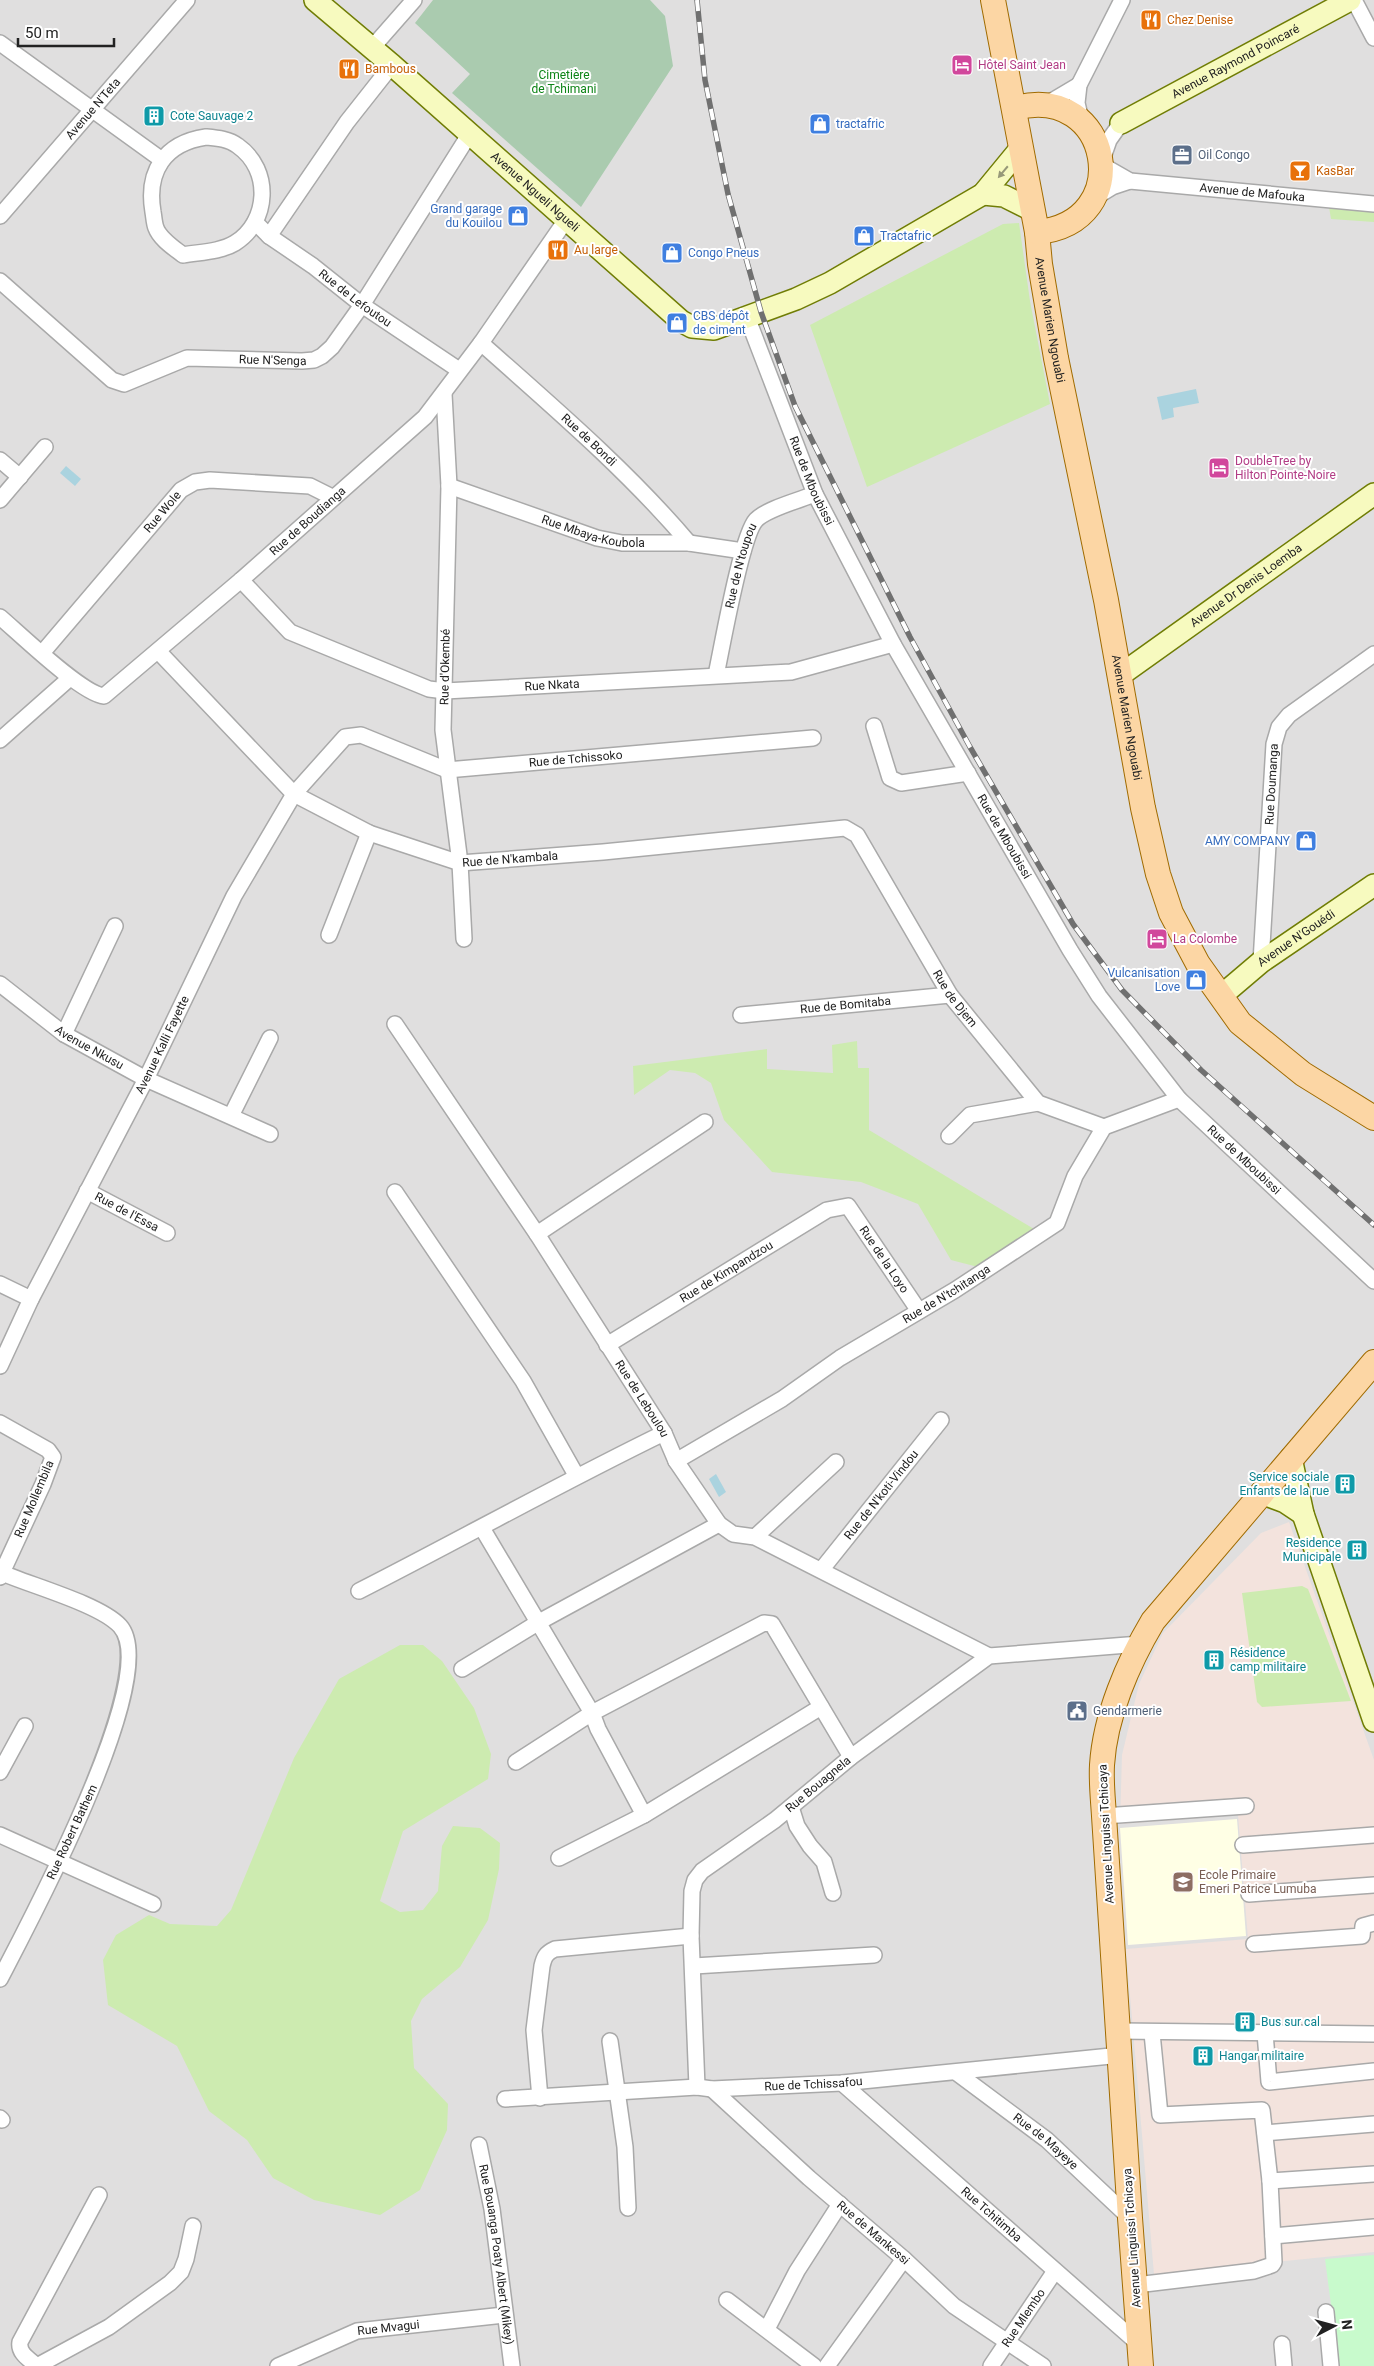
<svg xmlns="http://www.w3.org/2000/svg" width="1374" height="2366" viewBox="0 0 1374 2366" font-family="Roboto,sans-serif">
<rect width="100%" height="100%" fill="#f2efe9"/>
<rect fill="#e0dfdf" x="0" y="0" width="1374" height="2366"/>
<path fill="#ffffe5" d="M 1237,1819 L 1246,1936 L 1128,1945 L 1120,1828 Z"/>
<path fill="#f3e3dd" d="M 1289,1522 L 1374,1760 L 1374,2252 L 1154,2274 L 1126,1949 L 1248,1939 L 1238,1815 L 1120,1824 L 1122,1755 L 1139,1684 L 1163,1633 L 1261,1533 Z"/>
<g fill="#cdebb0">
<path d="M 1329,207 L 1374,209 L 1374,222 L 1331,219 Z"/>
<path d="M 1019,223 L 1030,301 L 1050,404 L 867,487 L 810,325 L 1003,224 Z"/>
<path d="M 857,1041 L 858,1068 L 869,1068 L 869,1130 L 1034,1229 L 978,1267 L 951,1260 L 918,1204 L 861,1182 L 772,1172 L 724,1120 L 711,1083 L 695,1073 L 670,1070 L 634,1095 L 633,1066 L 767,1049 L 767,1069 L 833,1073 L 832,1045 Z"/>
<path d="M 1302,1586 L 1308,1589 L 1351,1701 L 1262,1707 L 1257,1702 L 1242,1593 Z"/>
<path d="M 400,1645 L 423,1645 L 442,1661 L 474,1708 L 491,1754 L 488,1779 L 403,1831 L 380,1901 L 400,1912 L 423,1910 L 438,1891 L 442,1846 L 453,1826 L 480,1828 L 500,1843 L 499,1869 L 488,1920 L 460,1967 L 422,1999 L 411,2021 L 414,2068 L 448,2104 L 447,2130 L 420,2190 L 380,2215 L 314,2200 L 273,2178 L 247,2140 L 209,2111 L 177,2046 L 108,2005 L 103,1960 L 116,1935 L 149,1915 L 170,1924 L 217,1926 L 231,1910 L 294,1758 L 339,1679 Z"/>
</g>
<path fill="#aacbaf" d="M 433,0 L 650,0 L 665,16 L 673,66 L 581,207 L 452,93 L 470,74 L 415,23 Z"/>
<path fill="#c8facc" d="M 1374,2255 L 1374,2366 L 1339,2366 L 1325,2259 Z"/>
<g fill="#aad3df">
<path d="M 1196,389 L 1199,403 L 1173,408 L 1174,417 L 1162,420 L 1157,397 Z"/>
<path d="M 66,466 L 81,479 L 75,486 L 60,473 Z"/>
<path d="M 716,1474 L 726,1492 L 719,1497 L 709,1479 Z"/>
</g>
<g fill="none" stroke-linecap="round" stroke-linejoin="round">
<g stroke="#a9a9a9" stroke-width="18">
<g id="street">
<path d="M 1354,0 L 1374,38"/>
<path d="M 0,43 L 162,160"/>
<path d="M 371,49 L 414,0"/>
<path d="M 1047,104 L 1079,85"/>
<path d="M 1081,120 L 1077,103 L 1079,85 L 1122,0"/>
<path d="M 206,137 C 217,138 229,139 238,146 C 272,170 269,222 235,243 C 220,252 200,252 183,255 C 174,248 160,239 156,228 C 154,223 154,217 153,212 C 146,171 165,143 206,137 Z"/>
<path d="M 1102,160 L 1109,140 L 1121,123"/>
<path id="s1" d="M 1102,165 L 1130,181 L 1374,204"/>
<path d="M 1094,198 L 1112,187 L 1130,181"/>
<path id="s2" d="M 0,216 L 187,0"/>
<path id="s3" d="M 255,222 L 269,236 L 313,266 L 362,305 L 459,370"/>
<path d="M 269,236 L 347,122 L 392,65"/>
<path id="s4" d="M 0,281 L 112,380 L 124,384 L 187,358 L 302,361 L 314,360 L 322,356 L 332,347 L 362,305 L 469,135"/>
<path id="s5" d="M 747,317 L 815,494 L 893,644 L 1070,950 L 1099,996 L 1179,1099 L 1374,1281"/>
<path id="s6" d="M 481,343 C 553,407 627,470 689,543"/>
<path d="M 444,394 L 449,486 L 443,730 L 460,863 L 464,939"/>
<path d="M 0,460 L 20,477"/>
<path id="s7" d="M 449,486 L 597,538 L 622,543 L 689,543 L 743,551"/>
<path d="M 0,500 L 45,447"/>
<path id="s8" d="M 241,580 L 290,632 L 429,689 L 445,691 L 791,672 L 893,644"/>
<path id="s9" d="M 0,617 C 20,634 82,694 104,696 L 241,580 L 425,417 L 481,343 L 566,220"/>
<path id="s10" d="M 158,651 L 294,794 L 369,833 L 460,863 L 603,852 L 835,829 L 845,828 L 857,835 L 950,995 L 1038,1103 L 1104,1127"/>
<path id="s11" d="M 43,652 L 181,490 L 195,482 L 210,480 L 310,486 L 332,497"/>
<path id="s12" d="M 716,675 C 722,648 741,536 756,520 C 766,509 800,500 815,494"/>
<path d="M 874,726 L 890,778 L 901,783 L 968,773"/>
<path d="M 0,740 L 70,678"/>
<path d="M 329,935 L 369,833"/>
<path id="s13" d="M 1261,962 L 1274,744 L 1279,727 L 1289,715 L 1374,654"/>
<path id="s14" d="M 0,984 L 64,1034 L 146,1079 L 270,1134"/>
<path id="s15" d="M 741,1015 L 950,995"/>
<path id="s16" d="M 395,1024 L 537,1234 L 664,1433 L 676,1461 L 719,1524 L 733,1534 L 755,1537 L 989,1656"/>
<path d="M 64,1034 L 115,926"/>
<path d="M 231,1116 L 270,1038"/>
<path d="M 949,1136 L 970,1115 L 1038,1103"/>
<path id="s17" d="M 87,1191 L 167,1233"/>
<path d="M 395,1192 L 523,1381 L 576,1475"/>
<path d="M 537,1234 L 705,1122"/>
<path d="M 0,1284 L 31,1299"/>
<path id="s18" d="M 607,1345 L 827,1210 L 848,1206 L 919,1311"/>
<path id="s19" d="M 0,1366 L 31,1299 L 146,1079 L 234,896 L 294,794 L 345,737 L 361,735 L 447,770 L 813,738"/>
<path d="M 0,1423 L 48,1450 L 53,1457 L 43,1484 L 0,1577"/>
<path id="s20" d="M 676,1461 L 782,1399 L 840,1358 L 955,1290 L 1057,1223 L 1075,1176 L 1104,1127 L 1179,1099"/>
<path d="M 482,1528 L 592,1713 L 598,1729 L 644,1815"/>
<path d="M 755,1537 L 836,1462"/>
<path id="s21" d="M 822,1569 L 941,1420"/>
<path d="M 0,1572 C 29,1585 100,1604 120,1626 C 163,1674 28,1925 0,1979"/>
<path d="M 359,1591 C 461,1539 561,1483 664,1433"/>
<path d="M 462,1669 L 539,1622 L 719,1524"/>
<path d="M 516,1762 L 592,1713 L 764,1623 L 772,1624 L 851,1757"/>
<path d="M 0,1772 L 25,1726"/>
<path d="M 791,1807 L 797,1826 L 810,1846 L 824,1862 L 833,1893"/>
<path d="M 1104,1816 L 1246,1806"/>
<path d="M 0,1835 L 153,1904"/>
<path d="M 1243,1845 L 1374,1835"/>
<path d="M 559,1858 L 644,1815 L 821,1707"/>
<path d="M 1249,1894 L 1374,1885"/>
<path d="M 1254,1944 L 1362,1936 L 1363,1926 L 1374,1923"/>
<path d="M 694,1966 L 874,1955"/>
<path d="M 1119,2031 L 1374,2034"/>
<path d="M 1265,2033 L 1269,2082 L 1374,2071"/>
<path d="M 610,2041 L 625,2147 L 628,2208"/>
<path id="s22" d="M 957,2073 L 1047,2140 L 1130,2218"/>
<path id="s23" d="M 842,2083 L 1140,2345"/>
<path id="s24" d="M 697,2087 L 691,1936 L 692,1891 L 695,1880 L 702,1871 L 775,1820 L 851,1757 L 989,1656 L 1140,1644"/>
<path id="s25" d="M 712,2089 L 809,2178 L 904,2259 L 954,2306 L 1043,2366"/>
<path d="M 540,2098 L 534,2030 L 542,1966 C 544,1957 546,1953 555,1949 L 691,1936"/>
<path id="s26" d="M 505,2099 L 697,2087 L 712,2089 L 842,2083 L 1121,2055"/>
<path d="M 0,2118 L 2,2120"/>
<path d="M 1265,2133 L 1374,2124"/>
<path id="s27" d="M 479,2145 L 492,2209 L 512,2366"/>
<path d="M 1270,2181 L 1374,2174"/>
<path d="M 1273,2236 L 1374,2227"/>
<path d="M 1136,2285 L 1254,2271 L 1272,2265 L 1274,2262 L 1270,2181 L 1262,2110 L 1160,2115 L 1152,2033"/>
<path d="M 727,2300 L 814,2366"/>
<path d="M 1326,2312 L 1331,2366"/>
<path d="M 767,2329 L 797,2271 L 840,2204"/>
<path d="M 1282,2344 L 1284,2366"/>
<path d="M 37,2366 L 109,2327 L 170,2283 L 181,2272 L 186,2259 L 193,2226"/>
<path d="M 37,2366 C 29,2359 18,2353 20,2342 L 99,2195"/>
<path id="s28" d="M 278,2366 L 357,2331 L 504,2315"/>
<path d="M 827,2366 L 904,2259"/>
<path id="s29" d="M 991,2366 L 1055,2271"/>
</g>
</g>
<g stroke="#707d05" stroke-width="24">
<g id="secondary">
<path id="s30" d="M 315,0 L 392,65 L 681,321 L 692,327 L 714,329 L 796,299 L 830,283 L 983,194 L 1020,149"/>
<path id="s31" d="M 1121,123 L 1350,0"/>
<path d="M 983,194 L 1004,196 L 1032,210"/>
<path id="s32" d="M 1119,676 L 1374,494"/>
<path id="s33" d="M 1221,996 L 1261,962 L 1374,885"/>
<path d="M 1291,1458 L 1303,1514 L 1374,1721"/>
<path d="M 1261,1493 L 1285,1502 L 1303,1514"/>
</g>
</g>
<g stroke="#a06b00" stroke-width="26">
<g id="primary">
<path id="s34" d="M 993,0 L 1037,232 L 1040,264 L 1056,358 L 1106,600 L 1143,808 L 1158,874 L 1171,913 L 1198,964 L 1240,1023 L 1303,1074 L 1374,1118"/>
<path d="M 1015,108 C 1112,82 1137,223 1037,232"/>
<path d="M 1141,2366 L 1130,2218 L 1104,1816 C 1103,1799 1101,1782 1102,1765 C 1105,1716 1128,1663 1153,1621 L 1374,1362"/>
</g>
</g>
<use href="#street" stroke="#fff" stroke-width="15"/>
<use href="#secondary" stroke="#f7fabf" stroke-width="21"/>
<use href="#primary" stroke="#fcd6a4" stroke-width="24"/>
<g stroke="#707070" stroke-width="5.5">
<path id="rail" d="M 697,0 L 705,80 L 728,194 L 761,312 L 795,406 L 910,637 L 970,747 L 1073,924 L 1122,990 L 1201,1070 L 1374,1225"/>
</g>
<use href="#rail" stroke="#fff" stroke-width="4" stroke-dasharray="11" stroke-linecap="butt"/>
</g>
<defs><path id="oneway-solid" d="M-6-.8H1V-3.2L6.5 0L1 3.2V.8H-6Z" transform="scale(1.25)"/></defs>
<use fill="#979978" href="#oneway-solid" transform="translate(1003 172) rotate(130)"/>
<defs>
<g id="restaurant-square" transform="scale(1.125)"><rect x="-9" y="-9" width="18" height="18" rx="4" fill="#e8710a" stroke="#fff"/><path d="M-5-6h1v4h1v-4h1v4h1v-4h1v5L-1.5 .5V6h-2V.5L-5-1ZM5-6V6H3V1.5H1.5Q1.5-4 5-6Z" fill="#fff"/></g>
<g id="hotel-square" transform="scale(1.125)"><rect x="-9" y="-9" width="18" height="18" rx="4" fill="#d1479c" stroke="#fff"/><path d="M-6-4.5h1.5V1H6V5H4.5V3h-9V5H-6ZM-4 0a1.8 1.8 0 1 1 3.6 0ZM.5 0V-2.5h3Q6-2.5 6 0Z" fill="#fff"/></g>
<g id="building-square" transform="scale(1.125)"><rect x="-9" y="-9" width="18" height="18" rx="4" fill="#0f9aa8" stroke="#fff"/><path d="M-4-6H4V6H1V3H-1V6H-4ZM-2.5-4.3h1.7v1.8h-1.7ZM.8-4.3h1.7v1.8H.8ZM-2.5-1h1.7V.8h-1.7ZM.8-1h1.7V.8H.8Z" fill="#fff"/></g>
<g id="shop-square" transform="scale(1.125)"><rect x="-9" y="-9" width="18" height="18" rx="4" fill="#3f7fe0" stroke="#fff"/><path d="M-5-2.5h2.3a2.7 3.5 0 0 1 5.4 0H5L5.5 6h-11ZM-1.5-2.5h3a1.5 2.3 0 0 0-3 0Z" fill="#fff"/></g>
<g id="office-square" transform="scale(1.125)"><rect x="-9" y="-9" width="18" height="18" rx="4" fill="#5c6f8a" stroke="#fff"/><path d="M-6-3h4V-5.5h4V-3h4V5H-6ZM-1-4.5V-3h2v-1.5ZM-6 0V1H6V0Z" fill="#fff"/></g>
<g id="bar-square" transform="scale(1.125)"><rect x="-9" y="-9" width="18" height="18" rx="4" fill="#e8710a" stroke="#fff"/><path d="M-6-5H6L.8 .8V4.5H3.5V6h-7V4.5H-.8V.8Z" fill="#fff"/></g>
<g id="civic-square" transform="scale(1.125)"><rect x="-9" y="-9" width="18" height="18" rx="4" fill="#5c6f8a" stroke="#fff"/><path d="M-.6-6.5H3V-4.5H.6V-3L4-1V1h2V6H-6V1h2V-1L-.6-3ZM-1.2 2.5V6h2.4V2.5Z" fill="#fff"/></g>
<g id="school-square" transform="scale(1.125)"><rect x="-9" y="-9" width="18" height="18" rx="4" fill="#8d6e63" stroke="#fff"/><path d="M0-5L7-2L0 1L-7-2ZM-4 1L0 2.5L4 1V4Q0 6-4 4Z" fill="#fff"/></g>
</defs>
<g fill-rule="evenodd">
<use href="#restaurant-square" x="1151" y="20"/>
<use href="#hotel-square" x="962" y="65"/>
<use href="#restaurant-square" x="349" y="69"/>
<use href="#building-square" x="154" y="116"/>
<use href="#shop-square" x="820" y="124"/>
<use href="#office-square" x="1182" y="155"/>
<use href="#bar-square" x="1300" y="171"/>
<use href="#shop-square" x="518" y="216"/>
<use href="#shop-square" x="864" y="236"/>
<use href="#restaurant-square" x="558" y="250"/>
<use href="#shop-square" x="672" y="253"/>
<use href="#shop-square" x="677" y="323"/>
<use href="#hotel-square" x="1219" y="468"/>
<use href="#shop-square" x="1306" y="841"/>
<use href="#hotel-square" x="1157" y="939"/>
<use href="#shop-square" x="1196" y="980"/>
<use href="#building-square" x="1345" y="1484"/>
<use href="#building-square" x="1357" y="1550"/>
<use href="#building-square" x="1214" y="1660"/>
<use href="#civic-square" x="1077" y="1711"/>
<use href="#school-square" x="1183" y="1882"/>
<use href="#building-square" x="1245" y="2022"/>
<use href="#building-square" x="1203" y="2056"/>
</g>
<g text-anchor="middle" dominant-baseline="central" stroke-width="4" stroke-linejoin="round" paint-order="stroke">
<g font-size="12" fill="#c56008" stroke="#fff" text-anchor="start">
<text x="1167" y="20">Chez Denise</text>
<text x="365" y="69">Bambous</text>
<text x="1316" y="171">KasBar</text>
<text x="574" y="250">Au large</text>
</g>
<g font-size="12" fill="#222" stroke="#fff">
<text stroke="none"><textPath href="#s31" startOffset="130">Avenue Raymond Poincaré</textPath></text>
<text stroke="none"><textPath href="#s2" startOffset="142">Avenue N'Teta</textPath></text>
<text stroke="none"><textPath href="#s1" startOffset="155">Avenue de Mafouka</textPath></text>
<text stroke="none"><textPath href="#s30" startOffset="292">Avenue Ngueli Ngueli</textPath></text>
<text stroke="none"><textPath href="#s3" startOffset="126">Rue de Lefoutou</textPath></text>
<text stroke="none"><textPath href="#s34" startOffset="325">Avenue Marien Ngouabi</textPath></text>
<text stroke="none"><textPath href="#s4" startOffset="316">Rue N'Senga</textPath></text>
<text stroke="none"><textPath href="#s6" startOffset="145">Rue de Bondi</textPath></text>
<text stroke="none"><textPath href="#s5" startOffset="176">Rue de Mboubissi</textPath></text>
<text stroke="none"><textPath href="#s11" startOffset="184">Rue Wole</textPath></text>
<text stroke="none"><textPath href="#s9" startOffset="400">Rue de Boudianga</textPath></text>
<text stroke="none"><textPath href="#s7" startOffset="152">Rue Mbaya-Koubola</textPath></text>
<text stroke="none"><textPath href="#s12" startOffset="112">Rue de N'toupou</textPath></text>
<text stroke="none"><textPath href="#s32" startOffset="156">Avenue Dr Denis Loemba</textPath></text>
<text transform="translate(445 667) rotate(-89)">Rue d'Okembé</text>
<text stroke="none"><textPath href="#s8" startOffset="345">Rue Nkata</textPath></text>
<text stroke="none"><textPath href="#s34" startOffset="730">Avenue Marien Ngouabi</textPath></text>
<text stroke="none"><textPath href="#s19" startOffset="958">Rue de Tchissoko</textPath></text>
<text stroke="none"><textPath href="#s13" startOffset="178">Rue Doumanga</textPath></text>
<text stroke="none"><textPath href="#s5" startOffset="581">Rue de Mboubissi</textPath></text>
<text stroke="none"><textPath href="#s10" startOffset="428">Rue de N'kambala</textPath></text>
<text stroke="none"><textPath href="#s33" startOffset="95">Avenue N'Gouédi</textPath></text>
<text stroke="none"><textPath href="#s10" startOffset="969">Rue de Djem</textPath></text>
<text stroke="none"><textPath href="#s15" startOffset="105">Rue de Bomitaba</textPath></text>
<text stroke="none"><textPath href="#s19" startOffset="360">Avenue Kalli Fayette</textPath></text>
<text stroke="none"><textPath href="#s14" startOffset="110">Avenue Nkusu</textPath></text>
<text stroke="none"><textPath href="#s5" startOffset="986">Rue de Mboubissi</textPath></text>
<text stroke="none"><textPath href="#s17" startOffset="45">Rue de l'Essa</textPath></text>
<text stroke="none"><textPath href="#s18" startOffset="344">Rue de la Loyo</textPath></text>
<text stroke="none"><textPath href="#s18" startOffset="140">Rue de Kimpandzou</textPath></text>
<text stroke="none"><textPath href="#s20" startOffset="318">Rue de N'tchitanga</textPath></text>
<text stroke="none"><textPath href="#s16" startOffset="449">Rue de Leboulou</textPath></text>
<text stroke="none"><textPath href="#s21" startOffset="95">Rue de N'koti-Vindou</textPath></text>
<text transform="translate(34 1499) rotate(-67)">Rue Mollembila</text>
<text stroke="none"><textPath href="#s24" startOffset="364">Rue Bouagnela</textPath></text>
<text transform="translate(72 1832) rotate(-65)">Rue Robert Bathem</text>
<text transform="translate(1106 1834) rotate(-93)">Avenue Linguissi Tchicaya</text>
<text stroke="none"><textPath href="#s26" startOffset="309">Rue de Tchissafou</textPath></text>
<text stroke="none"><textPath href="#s22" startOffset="112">Rue de Mayeye</textPath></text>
<text stroke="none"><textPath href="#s23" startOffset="199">Rue Tchitimba</textPath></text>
<text stroke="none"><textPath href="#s25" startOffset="216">Rue de Mankessi</textPath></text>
<text transform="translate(1132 2238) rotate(-94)">Avenue Linguissi Tchicaya</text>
<text stroke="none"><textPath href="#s27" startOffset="111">Rue Bouanga Poaty Albert (Mikey)</textPath></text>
<text stroke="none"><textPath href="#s29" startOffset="58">Rue Mlembo</textPath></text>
<text stroke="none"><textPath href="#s28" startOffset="118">Rue Mvagui</textPath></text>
</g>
<g font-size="12" fill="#b23c85" stroke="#fff" text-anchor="start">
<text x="978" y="65">Hôtel Saint Jean</text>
<text x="1235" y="461">DoubleTree by<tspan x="1235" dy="14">Hilton Pointe-Noire</tspan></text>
<text x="1173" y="939">La Colombe</text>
</g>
<g font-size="12" fill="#0c8416" stroke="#fff">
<text x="564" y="75">Cimetière<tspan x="564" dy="14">de Tchimani</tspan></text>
</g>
<g font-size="12" fill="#0d838f" stroke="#fff" text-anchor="start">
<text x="170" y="116">Cote Sauvage 2</text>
<text x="1329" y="1477" text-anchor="end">Service sociale<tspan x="1329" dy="14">Enfants de la rue</tspan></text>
<text x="1341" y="1543" text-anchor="end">Residence<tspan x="1341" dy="14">Municipale</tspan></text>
<text x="1230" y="1653">Résidence<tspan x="1230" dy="14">camp militaire</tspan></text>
<text x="1261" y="2022">Bus sur cal</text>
<text x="1219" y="2056">Hangar militaire</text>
</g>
<g font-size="12" fill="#366cbe" stroke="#fff" text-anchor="start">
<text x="836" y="124">tractafric</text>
<text x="502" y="209" text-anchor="end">Grand garage<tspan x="502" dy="14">du Kouilou</tspan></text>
<text x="880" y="236">Tractafric</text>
<text x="688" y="253">Congo Pneus</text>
<text x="693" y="316">CBS dépôt<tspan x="693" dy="14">de ciment</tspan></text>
<text x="1290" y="841" text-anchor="end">AMY COMPANY</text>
<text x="1180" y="973" text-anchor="end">Vulcanisation<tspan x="1180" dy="14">Love</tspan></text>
</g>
<g font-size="12" fill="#4e5e75" stroke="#fff" text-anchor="start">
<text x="1198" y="155">Oil Congo</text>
<text x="1093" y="1711">Gendarmerie</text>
</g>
<g font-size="12" fill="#785e54" stroke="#fff" text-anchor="start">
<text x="1199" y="1875">Ecole Primaire<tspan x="1199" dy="14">Emeri Patrice Lumuba</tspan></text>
</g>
</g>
<g transform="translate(1334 2326) rotate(84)" stroke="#ffffff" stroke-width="4" paint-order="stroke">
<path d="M0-4L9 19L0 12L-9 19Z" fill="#222222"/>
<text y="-8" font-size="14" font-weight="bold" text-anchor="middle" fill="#222222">N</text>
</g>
<path d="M18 38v8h96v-8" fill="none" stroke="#222222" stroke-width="2.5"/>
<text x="25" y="38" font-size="15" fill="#222222" stroke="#ffffff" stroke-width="4" paint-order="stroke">50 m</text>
</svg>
